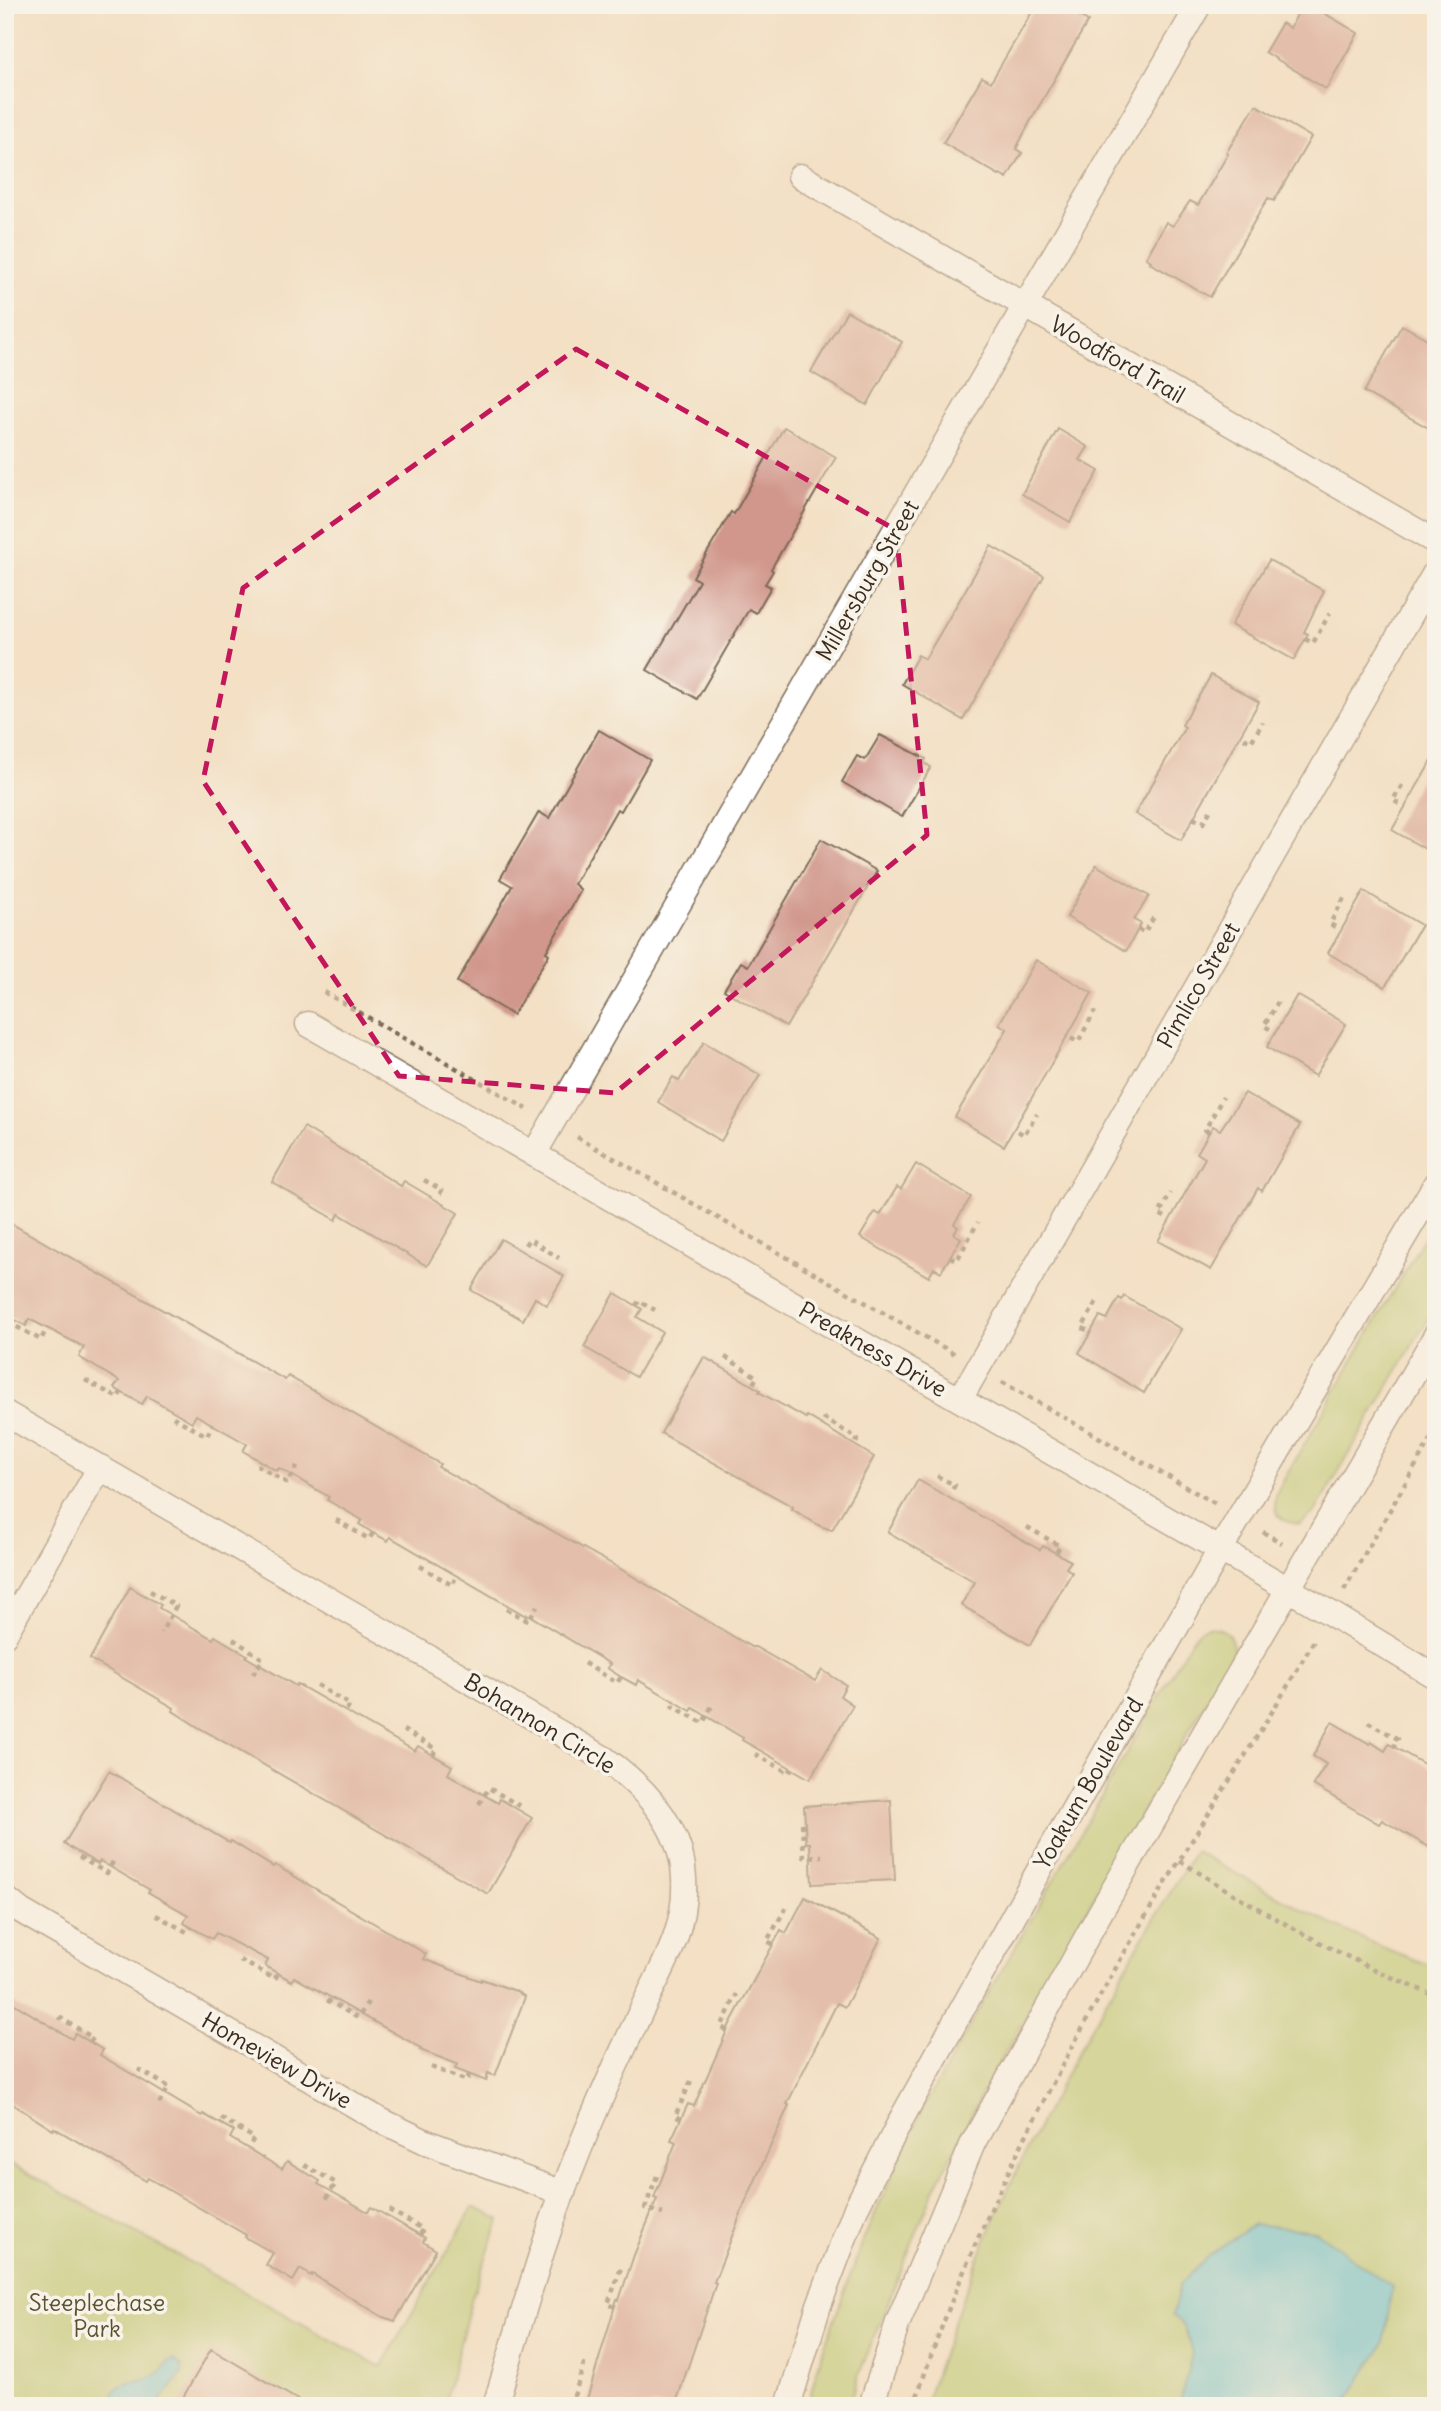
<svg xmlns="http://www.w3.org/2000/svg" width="1441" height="2411" viewBox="0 0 1441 2411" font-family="Delius,sans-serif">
<rect width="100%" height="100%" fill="#f7f3e8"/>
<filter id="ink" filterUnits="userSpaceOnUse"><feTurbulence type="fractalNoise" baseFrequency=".0143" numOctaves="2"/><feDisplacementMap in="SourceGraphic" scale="14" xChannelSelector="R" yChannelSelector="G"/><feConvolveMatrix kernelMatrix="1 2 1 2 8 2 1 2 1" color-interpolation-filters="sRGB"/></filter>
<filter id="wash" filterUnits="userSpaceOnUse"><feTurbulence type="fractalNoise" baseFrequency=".00686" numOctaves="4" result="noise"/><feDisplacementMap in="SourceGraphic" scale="28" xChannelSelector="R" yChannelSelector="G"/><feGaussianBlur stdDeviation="1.57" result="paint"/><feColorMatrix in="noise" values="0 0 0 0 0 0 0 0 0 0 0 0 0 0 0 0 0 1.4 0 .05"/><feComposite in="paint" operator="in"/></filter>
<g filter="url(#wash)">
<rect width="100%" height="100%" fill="#f3e0c5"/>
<g fill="#b3c76b" stroke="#777844" stroke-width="2">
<path d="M 1436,1217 L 1436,1305 L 1315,1512 L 1300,1524 C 1277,1522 1270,1511 1278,1490 Z"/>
<path d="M 1207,1627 C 1226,1627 1232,1635 1234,1652 L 986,2086 L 933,2192 L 859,2374 L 850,2406 L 807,2406 L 821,2356 L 864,2238 L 924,2106 L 1190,1642 L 1201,1629 Z"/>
<path d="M 1195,1851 C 1273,1894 1350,1939 1436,1967 L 1436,2406 L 924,2406 C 946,2342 969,2278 996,2216 C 1051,2091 1124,1969 1195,1851 Z"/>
<path d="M 5,2161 L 381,2367 L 473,2207 L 500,2219 L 472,2297 L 444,2406 L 5,2406 Z"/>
</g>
<g fill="#5ac3d6" stroke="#4a767a" stroke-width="2">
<path d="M 1254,2224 L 1316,2231 L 1392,2287 L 1384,2343 L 1344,2406 L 1179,2406 L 1192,2353 L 1184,2325 L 1172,2316 L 1180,2284 L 1208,2256 Z"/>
<path d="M 173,2359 L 182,2366 L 182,2374 L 162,2399 L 160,2406 L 114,2406 L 113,2393 C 124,2378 142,2385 156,2375 C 163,2371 165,2363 173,2359 Z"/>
</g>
<g id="blocks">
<g fill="#d1978c">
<path d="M 1036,5 L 1060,5 L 1088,21 L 1031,120 L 1016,149 L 1022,153 L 1007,178 L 1000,174 L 999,175 L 943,143 L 982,77 L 991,82 Z"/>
<path d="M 1302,5 L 1310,5 L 1358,33 L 1326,89 L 1265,52 L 1282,23 L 1290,28 Z"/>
<path d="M 1256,105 L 1311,137 L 1274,201 L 1268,198 L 1210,297 L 1150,263 L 1151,261 L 1146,258 L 1166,222 L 1173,226 L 1190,201 L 1198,205 L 1228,154 L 1226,153 Z"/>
<path d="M 847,311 L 902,342 L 867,405 L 811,372 Z"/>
<path d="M 1402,325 L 1436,344 L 1436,432 L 1364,392 Z"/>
<path d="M 784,427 L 836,457 L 771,569 L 773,571 L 765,584 L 771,587 L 756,613 L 749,609 L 697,699 L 647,670 L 699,581 L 693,577 L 731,512 L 734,514 Z"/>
<path d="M 1058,429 L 1088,447 L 1080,460 L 1099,471 L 1070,522 L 1022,494 Z"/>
<path d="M 991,546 L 1044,576 L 963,720 L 902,684 L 918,655 L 925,659 Z"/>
<path d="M 1269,560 L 1324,591 L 1304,632 L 1308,634 L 1294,660 L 1231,625 Z"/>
<path d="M 1211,675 L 1259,702 L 1181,840 L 1135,814 L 1185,727 L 1182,725 Z"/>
<path d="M 599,730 L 650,760 L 621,811 L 617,809 L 574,884 L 581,890 L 546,952 L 549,954 L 513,1015 L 457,982 L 512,886 L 500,879 L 514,855 L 539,812 L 549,818 Z"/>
<path d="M 880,735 L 926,759 L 924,763 L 931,767 L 902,817 L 842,782 L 857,756 L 865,760 Z"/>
<path d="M 1436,753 L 1436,855 L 1392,830 Z"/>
<path d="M 821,839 L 877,871 L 786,1027 L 724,990 L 741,962 L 748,966 Z"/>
<path d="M 1096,865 L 1149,896 L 1134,920 L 1141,924 L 1126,951 L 1067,917 Z"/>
<path d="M 1364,891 L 1421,925 L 1385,987 L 1328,953 Z"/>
<path d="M 1036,960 L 1092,993 L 1004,1146 L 955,1117 L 1007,1029 L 999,1024 Z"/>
<path d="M 1297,995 L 1346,1024 L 1315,1076 L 1267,1047 Z"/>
<path d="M 704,1042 L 760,1075 L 721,1141 L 658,1102 L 673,1077 L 679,1081 Z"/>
<path d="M 1245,1093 L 1300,1125 L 1262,1191 L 1258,1188 L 1211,1270 L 1158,1241 L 1205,1158 L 1197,1153 L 1213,1126 L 1220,1130 Z"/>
<path d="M 304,1127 L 401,1186 L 404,1181 L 458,1213 L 427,1266 L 339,1214 L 336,1220 L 272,1182 Z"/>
<path d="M 916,1164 L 971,1197 L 954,1224 L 958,1227 L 954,1234 L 961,1238 L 941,1272 L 934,1268 L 929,1277 L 860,1237 L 875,1212 L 880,1215 L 897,1187 L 901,1189 Z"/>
<path d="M 5,1220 L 285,1380 L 288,1376 L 440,1464 L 438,1467 L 619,1568 L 751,1647 L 755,1647 L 815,1681 L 822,1670 L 846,1685 L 840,1696 L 853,1705 L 810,1779 L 742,1740 L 743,1738 L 693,1708 L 691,1711 L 638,1680 L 636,1685 L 621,1677 L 607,1668 L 610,1664 L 527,1614 L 526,1616 L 390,1537 L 388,1541 L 373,1533 L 359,1524 L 362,1520 L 327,1500 L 329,1497 L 279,1468 L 277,1471 L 243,1451 L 247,1444 L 196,1415 L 192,1422 L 147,1396 L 142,1404 L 114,1388 L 119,1381 L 79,1357 L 84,1347 L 29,1319 L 26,1326 L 5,1314 Z"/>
<path d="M 501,1239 L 564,1276 L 547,1305 L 535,1298 L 523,1320 L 471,1290 Z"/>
<path d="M 615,1293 L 642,1309 L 637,1317 L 662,1332 L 636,1377 L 584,1347 Z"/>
<path d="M 1124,1296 L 1181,1329 L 1144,1393 L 1079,1353 L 1100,1316 L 1107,1319 L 1119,1298 L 1122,1300 Z"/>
<path d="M 704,1357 L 760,1390 L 759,1392 L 806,1418 L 807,1416 L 874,1457 L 832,1530 L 820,1526 L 792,1509 L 793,1507 L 661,1433 Z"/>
<path d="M 918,1480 L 1040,1550 L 1043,1546 L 1071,1561 L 1066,1568 L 1072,1572 L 1030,1645 L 961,1605 L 975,1582 L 888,1532 Z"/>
<path d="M 130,1587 L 161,1605 L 159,1608 L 213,1639 L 215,1636 L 230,1645 L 247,1655 L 246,1657 L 296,1686 L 297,1684 L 415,1751 L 418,1746 L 433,1755 L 452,1766 L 448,1774 L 498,1803 L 500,1799 L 532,1818 L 488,1894 L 198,1727 L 173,1711 L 174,1708 L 90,1659 Z"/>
<path d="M 1332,1722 L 1370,1744 L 1371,1742 L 1385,1751 L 1389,1744 L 1436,1771 L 1436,1851 L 1382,1820 L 1379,1824 L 1313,1785 L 1326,1764 L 1313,1756 Z"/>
<path d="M 109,1771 L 230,1843 L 231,1841 L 273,1867 L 275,1865 L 426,1954 L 423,1959 L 481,1981 L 481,1979 L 516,1991 L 525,1997 L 495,2076 L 488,2073 L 486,2081 L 455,2069 L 457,2064 L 420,2050 L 421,2048 L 294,1977 L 292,1981 L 265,1966 L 268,1960 L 216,1933 L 212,1939 L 184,1923 L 188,1915 L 148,1892 L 150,1890 L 100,1861 L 98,1864 L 64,1844 Z"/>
<path d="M 891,1800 L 895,1880 L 812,1884 L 810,1843 L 806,1843 L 804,1806 Z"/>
<path d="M 805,1897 L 881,1938 L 845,2007 L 837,2003 L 787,2104 L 789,2105 L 746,2201 L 714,2282 L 716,2283 L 675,2406 L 585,2406 L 617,2299 L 619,2300 L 634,2255 L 657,2199 L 654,2198 L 676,2142 L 671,2140 L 688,2104 L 694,2106 L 730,2024 L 781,1930 L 786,1933 Z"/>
<path d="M 5,1998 L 72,2039 L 75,2033 L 103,2050 L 100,2055 L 202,2116 L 203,2114 L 234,2131 L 230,2138 L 282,2169 L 287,2161 L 320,2181 L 318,2184 L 368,2212 L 371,2207 L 425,2238 L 423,2242 L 436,2250 L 395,2321 L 383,2317 L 312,2274 L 311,2276 L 300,2269 L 293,2281 L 266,2265 L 273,2253 L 245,2237 L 246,2235 L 148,2178 L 146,2181 L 54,2128 L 53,2130 L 5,2099 Z"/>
<path d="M 211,2349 L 308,2406 L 178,2406 Z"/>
</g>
</g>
</g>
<g filter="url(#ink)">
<use href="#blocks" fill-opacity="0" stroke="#7b6a58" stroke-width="2"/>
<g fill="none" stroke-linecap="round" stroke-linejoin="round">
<g stroke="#7b6a58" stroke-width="27">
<g id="minor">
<path d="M 800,176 L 1436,542"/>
<path d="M 308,1024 L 1330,1613 L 1436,1677"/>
<path d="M 534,1154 L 1199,5"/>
<path d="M 960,1399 L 1436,571"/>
<path d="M 5,1413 L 605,1759 C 644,1787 682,1827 684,1878 C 687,1936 658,1972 636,2022 C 614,2068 592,2116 574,2163 C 542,2242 520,2325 495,2406"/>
<path d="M 5,1634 L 100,1467"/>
<path d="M 5,1898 L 21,1911 L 378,2119 L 426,2142 L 563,2193"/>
<path d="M 788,2406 L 819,2305 L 856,2208 L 903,2116 L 1034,1879 L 1220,1550 L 1436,1183"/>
<path d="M 871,2406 L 898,2322 L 973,2143 L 1101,1911 L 1436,1335"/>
</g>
</g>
<g stroke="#7b6a58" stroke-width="4.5" stroke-dasharray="5 5" stroke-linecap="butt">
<path d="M 1305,639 L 1313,643 L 1330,613"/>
<path d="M 1244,738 L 1251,742 L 1263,722"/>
<path d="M 1399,804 L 1393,800 L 1404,782"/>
<path d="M 1193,818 L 1203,823 L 1212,808"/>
<path d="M 1335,927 L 1330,924 L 1344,898"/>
<path d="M 1138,929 L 1144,933 L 1154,917"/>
<path d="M 324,992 L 527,1109"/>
<path d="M 1270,1029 L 1264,1026 L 1278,1002"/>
<path d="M 1071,1038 L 1078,1042 L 1095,1011"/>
<path d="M 1018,1131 L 1024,1135 L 1037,1114"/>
<path d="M 1209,1132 L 1205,1130 L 1223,1097"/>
<path d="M 577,1137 L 955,1354"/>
<path d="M 424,1180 L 442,1190 L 439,1195"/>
<path d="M 1165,1217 L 1159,1214 L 1171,1193"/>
<path d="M 525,1245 L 529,1239 L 559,1258"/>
<path d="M 950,1257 L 957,1260 L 978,1222"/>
<path d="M 636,1306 L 639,1301 L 655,1310"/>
<path d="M 8,1322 L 41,1340 L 47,1328"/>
<path d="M 1087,1330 L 1082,1328 L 1098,1299"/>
<path d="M 725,1357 L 757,1377 L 753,1384"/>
<path d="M 85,1380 L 118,1398 L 121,1392"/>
<path d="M 1002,1382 L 1216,1504"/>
<path d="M 173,1417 L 207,1436 L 213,1424"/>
<path d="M 823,1418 L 858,1439 L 854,1446"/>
<path d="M 257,1465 L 287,1483 L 297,1466"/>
<path d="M 937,1476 L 955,1485 L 951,1492"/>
<path d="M 336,1520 L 369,1539 L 373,1533"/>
<path d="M 1027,1527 L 1060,1546 L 1056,1553"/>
<path d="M 1263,1532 L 1282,1543"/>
<path d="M 420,1566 L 452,1585 L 455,1579"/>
<path d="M 1344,1590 L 1436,1430"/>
<path d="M 150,1591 L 176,1606 L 161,1633"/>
<path d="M 506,1609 L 528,1621 L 537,1606"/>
<path d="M 233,1639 L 263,1659 L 253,1674"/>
<path d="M 584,1663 L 617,1683 L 621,1677"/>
<path d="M 317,1685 L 350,1705 L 346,1711"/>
<path d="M 671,1705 L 703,1723 L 712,1706"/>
<path d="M 1368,1722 L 1398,1739 L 1394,1746"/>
<path d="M 403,1730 L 436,1749 L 433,1755"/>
<path d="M 755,1754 L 789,1773 L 793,1766"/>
<path d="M 479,1804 L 489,1788 L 520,1806"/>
<path d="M 802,1823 L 804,1857 L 822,1856"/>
<path d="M 79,1857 L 107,1873 L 115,1858"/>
<path d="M 1180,1861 C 1263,1913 1345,1960 1436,1996"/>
<path d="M 156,1915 L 187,1932 L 191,1927"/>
<path d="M 773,1944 L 767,1941 L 786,1908"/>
<path d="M 240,1960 L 275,1979 L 278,1973"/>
<path d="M 5,1990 L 8,1991 L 5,1996"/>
<path d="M 327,2000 L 358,2018 L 368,2002"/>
<path d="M 59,2017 L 93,2038 L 90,2042"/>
<path d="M 727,2030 L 721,2027 L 737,1994"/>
<path d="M 431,2067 L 467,2081 L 469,2075"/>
<path d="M 138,2069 L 169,2087 L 159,2104"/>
<path d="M 221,2118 L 254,2138 L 248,2149"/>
<path d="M 681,2119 L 675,2116 L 691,2081"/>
<path d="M 304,2165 L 336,2183 L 325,2201"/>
<path d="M 657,2176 L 645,2208 L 663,2214"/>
<path d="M 389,2210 L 423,2229 L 420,2235"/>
<path d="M 615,2307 L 608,2304 L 621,2268"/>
<path d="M 580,2401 L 573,2399 L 585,2361"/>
<path d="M 914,2406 C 967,2241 1048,2086 1134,1936 C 1193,1835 1259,1738 1316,1637"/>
</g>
<use href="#minor" stroke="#fff" stroke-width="24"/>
</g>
</g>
<path d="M0 0H1441V2411H0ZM 576,349 L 896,530 L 927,835 L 615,1093 L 399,1076 L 203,781 L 243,588 Z" fill="#f3e0c5" fill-opacity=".55" fill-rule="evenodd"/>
<path fill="none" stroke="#c2185b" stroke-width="5" stroke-dasharray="14 9" stroke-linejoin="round" d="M 576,349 L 896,530 L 927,835 L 615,1093 L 399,1076 L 203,781 L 243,588 Z"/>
<g text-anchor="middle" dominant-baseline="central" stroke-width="7" stroke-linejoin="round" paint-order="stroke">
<g font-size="23" fill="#3b2a1e" stroke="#f7f3e8">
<text transform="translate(1118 359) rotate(30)">Woodford Trail</text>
<text transform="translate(867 580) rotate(-60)">Millersburg Street</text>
<text transform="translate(1198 985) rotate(-60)">Pimlico Street</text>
<text transform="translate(873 1349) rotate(30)">Preakness Drive</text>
<text transform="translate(540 1723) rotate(31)">Bohannon Circle</text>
<text transform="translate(1088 1783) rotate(-60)">Yoakum Boulevard</text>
<text transform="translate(277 2060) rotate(30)">Homeview Drive</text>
</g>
<g font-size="23" fill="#595131" stroke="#f7f3e8">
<text x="97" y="2302">Steeplechase<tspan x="97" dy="26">Park</tspan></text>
</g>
</g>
<rect width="1441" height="2411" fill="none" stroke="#f7f3e8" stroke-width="28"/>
</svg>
